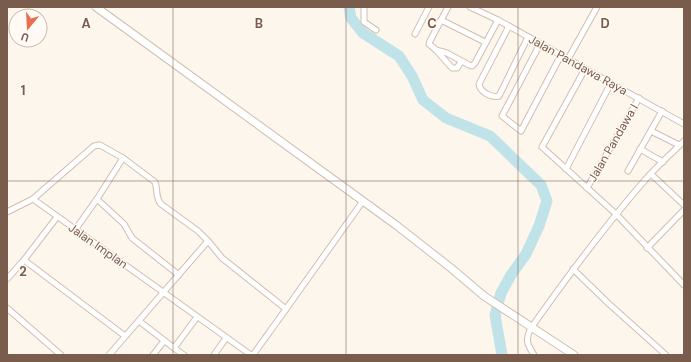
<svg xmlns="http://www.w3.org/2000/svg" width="691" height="362" viewBox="0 0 691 362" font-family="'DM Sans',sans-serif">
<rect width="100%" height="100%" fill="#fdf6ec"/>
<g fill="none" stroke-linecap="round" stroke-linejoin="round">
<path stroke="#bfe3e8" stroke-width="11" d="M 349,7 L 351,18 L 363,33 L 399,56 L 412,76 L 423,100 L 446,118 L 490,136 L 541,185 L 547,201 L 539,226 L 526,254 L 511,275 L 501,293 L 495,315 L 502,355"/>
<g stroke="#d1beb0" stroke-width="7">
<g id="minor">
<path d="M 364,7 L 364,22 L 376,30"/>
<path d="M 448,7 L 430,41 L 429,44 L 436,50 L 447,53 L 469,65 L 472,66 L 475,63 L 498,20"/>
<path d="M 470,7 L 498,20 L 684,124"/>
<path d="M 441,20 L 485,42"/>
<path d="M 509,26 L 479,84 C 480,92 491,98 499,96 L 528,37"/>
<path d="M 415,34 L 429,7"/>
<path d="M 540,44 L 502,116 L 521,131 L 561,55"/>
<path d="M 437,51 L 452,68 L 457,68 L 461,62"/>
<path d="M 568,59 L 597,7"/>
<path d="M 585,69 L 542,147 L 616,214 L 684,285"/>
<path d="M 651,131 L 679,145"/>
<path d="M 640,149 L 663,162"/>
<path d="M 566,169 L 611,83"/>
<path d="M 628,171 L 662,111"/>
<path d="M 651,174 L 684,205"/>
<path d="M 587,188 L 639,98"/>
<path d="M 33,199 L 251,355"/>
<path d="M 97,199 L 124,224 L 132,238 L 179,275"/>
<path d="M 7,212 L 33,199 L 94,146 L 100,145 L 123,158 L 155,182 C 158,190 155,197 161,204 L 198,231 L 208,241 L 222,258 L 286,309 L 363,201"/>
<path d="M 57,217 L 24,260 L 125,336"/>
<path d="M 75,230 L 97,199 L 123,158"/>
<path d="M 647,248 L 684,210"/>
<path d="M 573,269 L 608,303 L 666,355"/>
<path d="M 7,279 L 24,260"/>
<path d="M 7,308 L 61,355"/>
<path d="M 139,321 L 174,348 L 184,355"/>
<path d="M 174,348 L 197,317"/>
<path d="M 109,355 L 208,241"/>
<path d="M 153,355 L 164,341"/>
<path d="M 214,355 L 226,338"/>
<path d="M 253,355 L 286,309"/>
<path d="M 534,355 C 527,344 525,340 531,328 C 567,277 604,227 645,180 C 657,166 671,154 684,141"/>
</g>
</g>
<g stroke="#d1beb0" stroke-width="9">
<path id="tertiary" d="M 96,7 L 396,225 L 451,268 L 484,296 L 574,355"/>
</g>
<use href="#minor" stroke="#fff" stroke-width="5"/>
<use href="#tertiary" stroke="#fff" stroke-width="7"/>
</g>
<path fill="none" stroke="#7a5c4d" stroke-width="1" stroke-opacity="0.55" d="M 173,7 L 173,355M 346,7 L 346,355M 518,7 L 518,355M 7,181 L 684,181"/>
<g text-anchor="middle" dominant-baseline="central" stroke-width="3" stroke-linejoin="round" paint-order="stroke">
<g font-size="12" fill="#7a5c4d" stroke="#fffaf3">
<text transform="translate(578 65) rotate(29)">Jalan Pandawa Raya</text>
<text transform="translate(613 143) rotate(-60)">Jalan Pandawa I</text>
<text transform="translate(98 246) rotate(35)">Jalan Implan</text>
</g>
</g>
<g font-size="13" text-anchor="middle" font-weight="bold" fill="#7a5c4d" stroke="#fffaf3" stroke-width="3" stroke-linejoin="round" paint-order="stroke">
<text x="86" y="28">A</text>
<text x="259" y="28">B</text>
<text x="432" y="28">C</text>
<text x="605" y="28">D</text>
<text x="23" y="95">1</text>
<text x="23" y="276">2</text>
</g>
<rect width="691" height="362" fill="none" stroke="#7a5c4d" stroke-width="16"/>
<g transform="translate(28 28) rotate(198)"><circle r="19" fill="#fffaf3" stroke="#cabbb1"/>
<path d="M0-3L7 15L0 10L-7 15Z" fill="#e76f51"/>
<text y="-6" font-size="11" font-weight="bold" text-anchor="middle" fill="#7a5c4d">U</text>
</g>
</svg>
